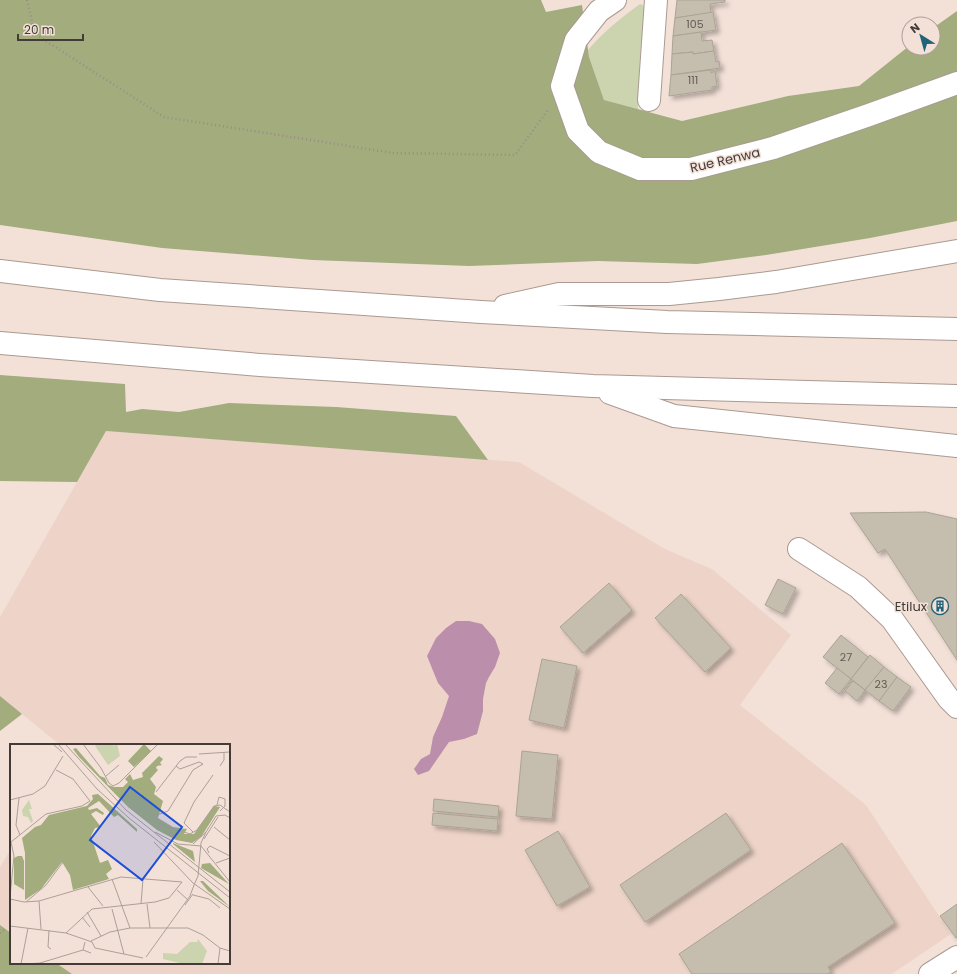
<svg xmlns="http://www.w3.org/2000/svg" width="957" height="974" viewBox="0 0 957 974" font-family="Poppins,sans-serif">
<defs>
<filter id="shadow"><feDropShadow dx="3.5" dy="3.5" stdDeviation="2" flood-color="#0004"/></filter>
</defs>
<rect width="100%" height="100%" fill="#f3e1d8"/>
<g fill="#eed4c8">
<path d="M 106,431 L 519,462 L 665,549 L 712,569 L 791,635 L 740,705 L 866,805 L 951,934 L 892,974 L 72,974 L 56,963 L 229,963 L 229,745 L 60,745 L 0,696 L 0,617 Z"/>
<path d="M 11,849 L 11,933 L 0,925 L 0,867 Z"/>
</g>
<path fill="#cbd4af" d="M 640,4 L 645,6 L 645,10 L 640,57 L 638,110 L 604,100 L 589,57 L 588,50 C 603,32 621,18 640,4 Z"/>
<g fill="#a2ac7d">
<path d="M 0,0 L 541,0 L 546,12 L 582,5 L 589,57 L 604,100 L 682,121 L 788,96 L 859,86 L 909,46 L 909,48 L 933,48 L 933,28 L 957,11 L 957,221 L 870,238 L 766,255 L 697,264 L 598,261 L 469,266 L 313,260 L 162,248 L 0,225 Z"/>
<path d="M 0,375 L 125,384 L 126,412 L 142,409 L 179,412 L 229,403 L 336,407 L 456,416 L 488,460 L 106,431 L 77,482 L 0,481 Z"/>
<path d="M 0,696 L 22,714 L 0,731 Z"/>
<path d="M 0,925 L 11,933 L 11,963 L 56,963 L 72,974 L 0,974 Z"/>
</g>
<path fill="#bb8fac" d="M 456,621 L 469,621 L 482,624 L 495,639 L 500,653 L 495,667 L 489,677 L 486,683 L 483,699 L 483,711 L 477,734 L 464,739 L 449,742 L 429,771 L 418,775 L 414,769 L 421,759 L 430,754 L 433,737 L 442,717 L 449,696 L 438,683 L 427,656 L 436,638 L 446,628 Z"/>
<g fill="#c5bdae" stroke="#aba394" filter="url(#shadow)">
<path d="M 677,0 L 725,0 L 725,2 L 710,4 L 711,13 L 675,18 Z"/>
<path d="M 713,12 L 716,30 L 673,36 L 675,18 Z"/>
<path d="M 701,32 L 702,41 L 712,40 L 714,51 L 693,54 L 693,52 L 672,54 L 673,36 Z"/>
<path d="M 714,51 L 716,62 L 719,61 L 720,68 L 671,75 L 672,54 L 693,52 L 693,54 Z"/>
<path d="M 711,70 L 711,73 L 715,71 L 717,86 L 712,87 L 712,90 L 669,96 L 671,75 Z"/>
<path d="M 926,512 L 957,519 L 957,660 L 885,549 L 878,553 L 850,513 Z"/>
<path d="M 778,579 L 796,588 L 783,614 L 765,605 Z"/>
<path d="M 609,583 L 632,610 L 583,653 L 560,627 Z"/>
<path d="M 681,594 L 731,648 L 705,672 L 655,618 Z"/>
<path d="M 841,635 L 868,657 L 851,679 L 823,657 Z"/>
<path d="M 870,655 L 884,667 L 865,690 L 851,679 Z"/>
<path d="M 542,659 L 577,666 L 564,728 L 529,720 Z"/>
<path d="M 884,667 L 897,677 L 879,701 L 865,690 Z"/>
<path d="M 837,668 L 851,679 L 839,694 L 825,683 Z"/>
<path d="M 897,677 L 911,687 L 893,711 L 879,701 Z"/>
<path d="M 853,681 L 865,690 L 857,701 L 845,691 Z"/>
<path d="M 522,751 L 558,755 L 552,819 L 516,816 Z"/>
<path d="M 434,799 L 499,806 L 498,817 L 433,811 Z"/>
<path d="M 433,813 L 498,819 L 497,831 L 432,825 Z"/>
<path d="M 726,813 L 751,850 L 645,922 L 620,885 Z"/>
<path d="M 558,831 L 590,887 L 557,906 L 525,850 Z"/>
<path d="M 842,843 L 895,923 L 828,967 L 831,972 L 827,974 L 692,974 L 679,954 Z"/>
<path d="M 957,904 L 957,937 L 956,938 L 940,916 Z"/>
</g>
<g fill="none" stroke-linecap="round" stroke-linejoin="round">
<g stroke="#aa9a91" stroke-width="24">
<g id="minor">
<path d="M 615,0 L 599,11 L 576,40 L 562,86 L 578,131 L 599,152 L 640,169 L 691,169 L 773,148 L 869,115 L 957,83"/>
<path d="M 649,100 L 656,0"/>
<path d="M 799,549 L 858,587 L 892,619 L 949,699 L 957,707"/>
<path d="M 930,974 L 957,957"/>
</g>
</g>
<g stroke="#aa9a91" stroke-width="24">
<g id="highway">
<path d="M 0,271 L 160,290 L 481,312 L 667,322 L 957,329"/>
<path d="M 505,306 L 559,294 L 669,294 L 719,289 L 776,282 L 957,251"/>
<path d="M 0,343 L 260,365 L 593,386 L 957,396"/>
<path d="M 610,393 L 674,416 L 957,446"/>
</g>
</g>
<g stroke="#9a8d87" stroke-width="2.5" stroke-dasharray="1 3" stroke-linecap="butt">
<path d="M 27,0 L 35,34 L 164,117 L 393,153 L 515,155 L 548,110"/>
<path d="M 0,933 L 5,929"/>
</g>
<use href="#minor" stroke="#fff" stroke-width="22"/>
<use href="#highway" stroke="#fff" stroke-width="22"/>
</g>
<defs>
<g id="building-ring" transform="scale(0.9)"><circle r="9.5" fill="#f3e1d8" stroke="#216377" stroke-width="1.5"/><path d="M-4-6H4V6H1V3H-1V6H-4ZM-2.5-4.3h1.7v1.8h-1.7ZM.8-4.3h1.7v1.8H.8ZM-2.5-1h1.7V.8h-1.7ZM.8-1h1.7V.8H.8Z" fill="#216377"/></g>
</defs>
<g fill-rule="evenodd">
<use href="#building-ring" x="940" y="606"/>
</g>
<g text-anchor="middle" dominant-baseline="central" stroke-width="3" stroke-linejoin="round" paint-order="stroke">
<g font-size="11" fill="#635c56">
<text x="695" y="24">105</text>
<text x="693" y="80">111</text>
<text x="846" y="657">27</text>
<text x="881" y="684">23</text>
</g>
<g font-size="13" fill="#423b38" stroke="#f3e1d8">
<text transform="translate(725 160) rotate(-13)">Rue Renwa</text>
</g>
<g font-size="13" fill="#423b38" stroke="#f3e1d8" text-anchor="end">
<text x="927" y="606">Etilux</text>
</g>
</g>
<g transform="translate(10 744)">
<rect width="220" height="220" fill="#f3e1d8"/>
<path d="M 88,0 L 102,0 L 105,4 L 103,0 L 107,0 L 110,12 L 98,21 L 85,2 ZM 19,56 L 22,65 L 19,65 L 23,77 L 21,79 L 18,73 L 13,72 L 12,66 ZM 188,195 L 197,207 L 192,220 L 174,220 L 153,215 L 153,209 L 167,210 L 180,198 L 187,198 Z" fill="#cbd4af"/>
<path d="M 134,0 L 141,7 L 124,23 L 118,17 ZM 66,4 L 90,32 L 95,34 L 98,41 L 104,43 L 113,43 L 118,38 L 115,35 L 120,30 L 123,36 L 133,33 L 132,29 L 149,12 L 153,15 L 150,19 L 152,21 L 147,22 L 146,24 L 148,26 L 140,35 L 146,43 L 144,50 L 153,57 L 148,74 L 163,83 L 177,85 L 174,90 L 184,90 L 204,62 L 210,63 L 191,93 L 182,99 L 166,96 L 147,86 L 118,63 L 69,13 L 63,5 ZM 88,50 L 127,85 L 127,88 L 108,71 L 104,73 L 89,57 L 78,64 L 79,66 L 87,64 L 94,69 L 93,71 L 86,67 L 81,70 L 91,83 L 85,84 L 81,92 L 90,119 L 98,116 L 102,125 L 96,130 L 99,135 L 63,146 L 60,131 L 52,118 L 31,145 L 15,156 L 15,109 L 12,94 L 25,83 L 31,81 L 39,71 L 77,62 L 83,55 L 82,51 ZM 163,99 L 183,107 L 185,118 L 163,100 ZM 8,112 L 12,112 L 14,117 L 14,146 L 4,140 L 4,114 ZM 200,119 L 219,140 L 191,124 L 192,120 ZM 190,137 L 193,137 L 220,163 L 198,147 Z" fill="#a2ac7d"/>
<path fill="none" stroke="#ac9f98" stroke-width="1" d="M 43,0 L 52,8M 48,0 L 87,45 L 119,74 L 220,154M 55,0 L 116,66 L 220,148M 73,0 L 91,24 L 99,39 L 103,42 L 109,39 L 148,0M 189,10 L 220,8M 166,22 L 170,25 L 189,18 L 193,20 L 183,26 L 158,67 L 147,71 L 147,79 L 180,90 L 187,86 L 204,62 L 210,61 L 220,68M 210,22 L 214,16 L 214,8M 96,32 L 109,21M 146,48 L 170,17 L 176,13 L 187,13M 9,54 L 6,81 L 10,91M 0,56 L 23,50 L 35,42 L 53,12M 207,61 L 209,53 L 215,55 L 215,62 L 210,67M 204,83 L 220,96M 145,88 L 168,100 L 191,102 L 220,138M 183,88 L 174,79 L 184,58 L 203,31M 194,95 L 208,73M 1,98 L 36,70 L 72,62 L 80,57 L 63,35 L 46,26M 144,98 L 183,139 L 220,165M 183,100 L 196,88M 199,109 L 197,105 L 200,102 L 220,112M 206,119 L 220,114M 102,135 L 120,184M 184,141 L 188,132 L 191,99 L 196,88 L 206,72 L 215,71 L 220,74M 78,143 L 93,162M 167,146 L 178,156M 183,151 L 199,155 L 210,164M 0,153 L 4,112 L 1,98M 0,155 L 14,158 L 29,157 L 111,133 L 172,138 L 159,154 L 145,158 L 82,165 L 56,189M 29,157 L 31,185M 16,158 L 36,141 L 53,118M 131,160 L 133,135M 137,160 L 140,184M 175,161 L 183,150M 102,165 L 114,210M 77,168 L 91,192M 72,173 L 80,183M 0,182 L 56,189 L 82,198 L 85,204M 39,186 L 38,203 L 41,205M 81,197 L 100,188 L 120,184 L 178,184 L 193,191 L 210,204 L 220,207M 75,198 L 73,206 L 81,209M 85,204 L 133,214M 136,213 L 180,152 L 184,141M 11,220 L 18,184M 16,220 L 30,219 L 73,206M 208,220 L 210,204"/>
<path fill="#1d4ed8" fill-opacity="0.15" stroke="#1d4ed8" stroke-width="2" d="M 120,43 L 172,83 L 132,136 L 80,96 Z"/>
<rect width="220" height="220" fill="none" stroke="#423b38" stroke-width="2"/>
</g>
<g transform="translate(921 36) rotate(323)"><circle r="19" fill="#f3e1d8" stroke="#ac9f98"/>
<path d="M0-3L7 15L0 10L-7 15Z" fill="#216377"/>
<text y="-6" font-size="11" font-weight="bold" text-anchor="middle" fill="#423b38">N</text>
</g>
<path d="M18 34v6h65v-6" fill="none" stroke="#423b38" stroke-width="2"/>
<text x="24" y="34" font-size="12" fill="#423b38" stroke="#f3e1d8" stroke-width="3" paint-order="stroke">20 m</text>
</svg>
